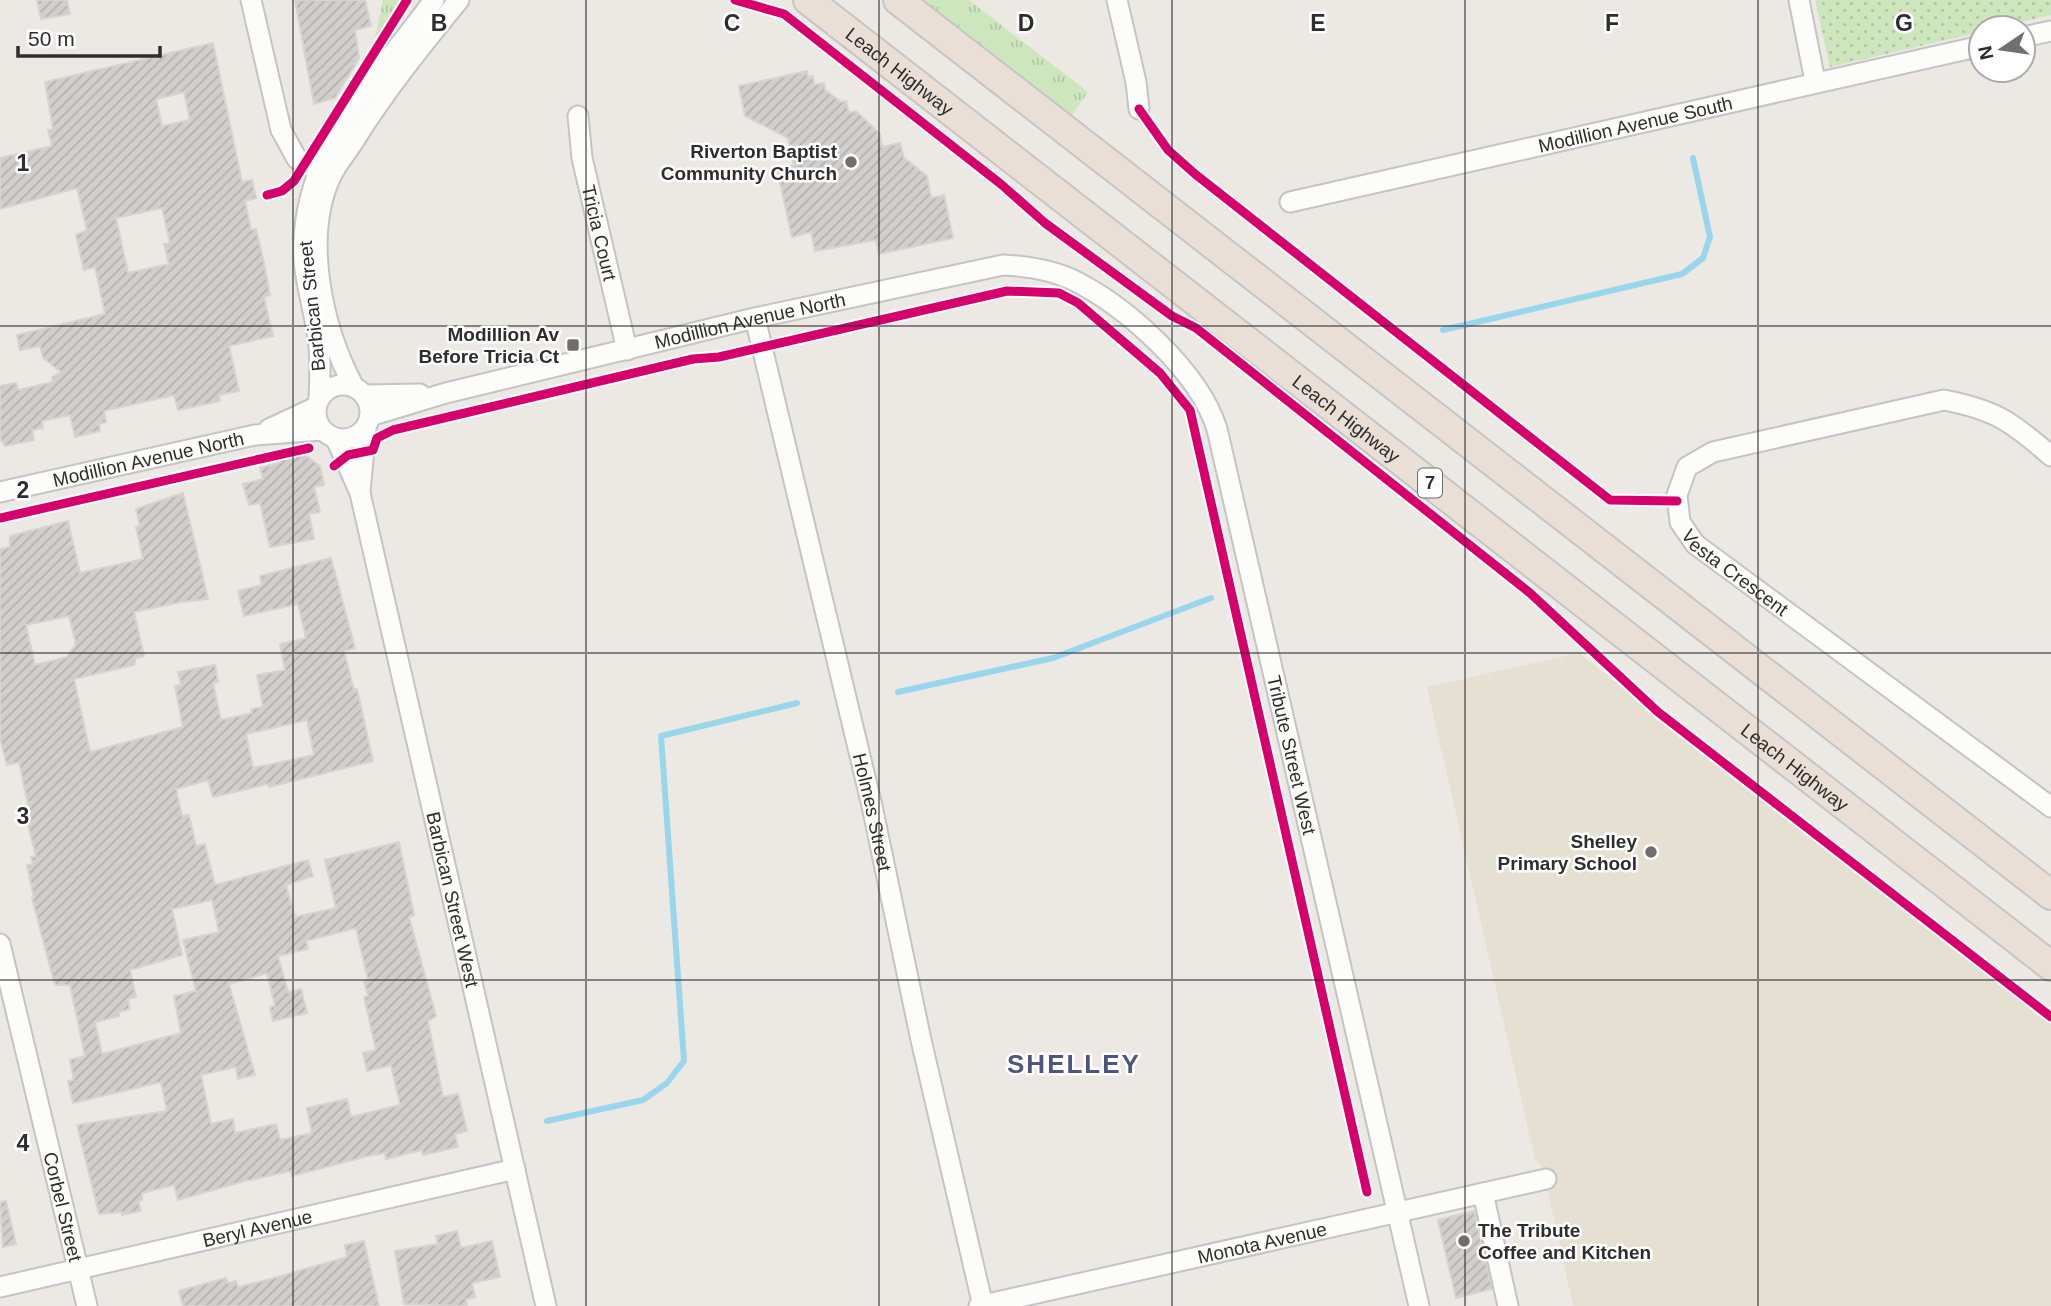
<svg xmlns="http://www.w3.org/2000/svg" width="2051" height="1306" viewBox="0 0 2051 1306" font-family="Helvetica,sans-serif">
<defs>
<pattern id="grass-tufts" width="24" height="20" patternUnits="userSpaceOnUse" patternTransform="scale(1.75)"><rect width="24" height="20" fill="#cee6be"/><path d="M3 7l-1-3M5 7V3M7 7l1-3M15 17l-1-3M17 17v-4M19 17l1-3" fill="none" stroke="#b1c6a4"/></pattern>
<pattern id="park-dots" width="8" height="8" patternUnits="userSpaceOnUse" patternTransform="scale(1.75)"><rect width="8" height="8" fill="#cee6be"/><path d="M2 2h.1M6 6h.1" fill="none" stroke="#b1c6a4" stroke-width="1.8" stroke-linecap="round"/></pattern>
<pattern id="building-hatch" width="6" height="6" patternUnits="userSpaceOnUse" patternTransform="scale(1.75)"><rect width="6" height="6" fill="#d1cecb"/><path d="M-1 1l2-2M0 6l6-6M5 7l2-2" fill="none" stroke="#b4b1af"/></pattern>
</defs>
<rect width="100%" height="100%" fill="#ece8e4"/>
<path fill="#e6e0d3" d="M 1579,653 L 2051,1018 L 2051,1306 L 1573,1306 L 1543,1168 L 1535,1159 L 1427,687 Z"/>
<g fill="url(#grass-tufts)">
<path d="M 383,0 L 402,0 L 373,48 Z"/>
<path d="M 917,0 L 969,0 L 1088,92 L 1069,119 Z"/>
</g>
<path fill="url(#park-dots)" d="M 1815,0 L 2051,0 L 2051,15 L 1997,28 L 1981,28 L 1981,32 L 1830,67 Z"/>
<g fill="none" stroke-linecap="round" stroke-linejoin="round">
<g stroke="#99d6ec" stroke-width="6">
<path d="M 1443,330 L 1682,274 L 1703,258 L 1710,237 L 1693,158"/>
<path d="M 898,692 L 1053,658 L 1211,598"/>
<path d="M 547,1121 L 643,1100 L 667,1083 L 684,1061 L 661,736 L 797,703"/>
</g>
</g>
<g fill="url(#building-hatch)" stroke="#d7d4d0" stroke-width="2" fill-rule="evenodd">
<path d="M 37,0 L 67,0 L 70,14 L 41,19 Z"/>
<path d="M 295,0 L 365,0 L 371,26 L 355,30 L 359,58 L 335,98 L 314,104 Z"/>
<path d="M 213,43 L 242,182 L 252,180 L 256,198 L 245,201 L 251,230 L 256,229 L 264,263 L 270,295 L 264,297 L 273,336 L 229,346 L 239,391 L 219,395 L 220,401 L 178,410 L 174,395 L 104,411 L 106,422 L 99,424 L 100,431 L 75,437 L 70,415 L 42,421 L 43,428 L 32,430 L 34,440 L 5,446 L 0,438 L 0,386 L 16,383 L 18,390 L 53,382 L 52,377 L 61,372 L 43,358 L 40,346 L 20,350 L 17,335 L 105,314 L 95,267 L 84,270 L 76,235 L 87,230 L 77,188 L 0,209 L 0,158 L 52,146 L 48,130 L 53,129 L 45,82 ZM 184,92 L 190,120 L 162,126 L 156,99 ZM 162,208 L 170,243 L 164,244 L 169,264 L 128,273 L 116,218 Z"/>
<path d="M 807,71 L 808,77 L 813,76 L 814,85 L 824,83 L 825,90 L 841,102 L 846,101 L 849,113 L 856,111 L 880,134 L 882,147 L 900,143 L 904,158 L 927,176 L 931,198 L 944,195 L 953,238 L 879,254 L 876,240 L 815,251 L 811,232 L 792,237 L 777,169 L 794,165 L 788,138 L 745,116 L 739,86 Z"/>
<path d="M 301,452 L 320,466 L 324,485 L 314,487 L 320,512 L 309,514 L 314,539 L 270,547 L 260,503 L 249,505 L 243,484 L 263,479 L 260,468 L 281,462 L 280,457 Z"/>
<path d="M 183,493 L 208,599 L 181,602 L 134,612 L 144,656 L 136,658 L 134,665 L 74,679 L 90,752 L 183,727 L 175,686 L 181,685 L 178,672 L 215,665 L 218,682 L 213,683 L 221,720 L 252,713 L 251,709 L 263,707 L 257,675 L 285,670 L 280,644 L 306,638 L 298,604 L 244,616 L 238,591 L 262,585 L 260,576 L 331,558 L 355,648 L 344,651 L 354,690 L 357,689 L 373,761 L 269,787 L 268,784 L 213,797 L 208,780 L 176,789 L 182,816 L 189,815 L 196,846 L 205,844 L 215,885 L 308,860 L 313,876 L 286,885 L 295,917 L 336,908 L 325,860 L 399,842 L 414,915 L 409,917 L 436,1016 L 428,1021 L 443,1097 L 458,1094 L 467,1131 L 455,1134 L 458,1147 L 423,1155 L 422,1150 L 386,1159 L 385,1153 L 368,1156 L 292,1176 L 291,1171 L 245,1181 L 178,1200 L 174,1185 L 142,1193 L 142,1200 L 138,1201 L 141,1211 L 122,1215 L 122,1212 L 99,1214 L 77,1125 L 167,1111 L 161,1082 L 73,1103 L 68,1081 L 74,1080 L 70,1060 L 85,1056 L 70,985 L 56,985 L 54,982 L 32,898 L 34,898 L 27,865 L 33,864 L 31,857 L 36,856 L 24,810 L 29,809 L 19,762 L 7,765 L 0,738 L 0,549 L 10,547 L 10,536 L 68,521 L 80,573 L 143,559 L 136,527 L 140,526 L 136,509 ZM 69,616 L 76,644 L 67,657 L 35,665 L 26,625 ZM 307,720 L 314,755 L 253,768 L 246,734 ZM 212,900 L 219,932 L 183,940 L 196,991 L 174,996 L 181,1033 L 102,1054 L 95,1022 L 119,1016 L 119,1012 L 130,1009 L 128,999 L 136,997 L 130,970 L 182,955 L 172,909 ZM 356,928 L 368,980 L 364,981 L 368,996 L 364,997 L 376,1050 L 363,1053 L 367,1071 L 391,1065 L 400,1105 L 351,1117 L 347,1099 L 307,1108 L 312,1133 L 280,1140 L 276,1124 L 235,1133 L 233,1119 L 211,1124 L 201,1075 L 236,1067 L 238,1079 L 255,1075 L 229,984 L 267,973 L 275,1006 L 270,1007 L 273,1021 L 307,1013 L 301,989 L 288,992 L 278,956 L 308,949 L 306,941 Z"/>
<path d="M 6,1201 L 16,1244 L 3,1247 L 0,1202 Z"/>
<path d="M 1474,1211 L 1492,1289 L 1456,1298 L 1438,1220 Z"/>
<path d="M 457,1231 L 461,1248 L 492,1241 L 500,1277 L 472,1283 L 475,1297 L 466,1299 L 467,1306 L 404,1304 L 395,1251 L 438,1244 L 436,1236 Z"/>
<path d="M 364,1241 L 379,1306 L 183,1306 L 179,1291 L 226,1278 L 228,1283 L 236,1281 L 238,1287 L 274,1278 L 347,1257 L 345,1245 Z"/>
</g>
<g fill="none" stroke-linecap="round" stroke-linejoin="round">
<g stroke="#c5c4c5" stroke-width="23">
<g id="minor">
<path d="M 251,0 L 281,130 L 297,159 L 326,175"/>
<path d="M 1117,0 L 1136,82 L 1139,109"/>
<path d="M 1799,0 L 1815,81"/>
<path d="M 2023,37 L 2051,31"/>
<path id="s1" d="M 578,116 L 582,158 L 627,350"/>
<path id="s2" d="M 1290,202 L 1981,46"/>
<path id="s3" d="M 755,318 L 872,806 L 921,1040 L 983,1306"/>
<circle cx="343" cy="412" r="27"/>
<path d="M 354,387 C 323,329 302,239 331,176 C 337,164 347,152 354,141 C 385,91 422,45 459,0"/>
<path d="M 365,395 L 420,394"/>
<path d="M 319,398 C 320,378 321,359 318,339 C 315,313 306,287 304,260 C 298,154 376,80 434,0"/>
<path id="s4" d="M 370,416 L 446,393 L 755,318 L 1003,265 C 1026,266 1049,269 1071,279 C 1125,305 1199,371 1217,429 L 1419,1306"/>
<path d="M 269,429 L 316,407"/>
<path id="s5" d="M 336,439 L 360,493 L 546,1306"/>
<path id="s6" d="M 2051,456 C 2012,422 1996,410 1944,400 L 1713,452 L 1687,467 L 1677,495 L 1680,522 L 1695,544 L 2051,807"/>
<path id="s7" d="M 0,492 L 255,435 L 322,430"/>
<path d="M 360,492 L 366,428"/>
<path id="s8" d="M 0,944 L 87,1306"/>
<path d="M 1483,1193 L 1508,1306"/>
<path id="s9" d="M 0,1287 L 515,1169"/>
<path id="s10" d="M 979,1306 L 1546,1179"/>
</g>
</g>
<g stroke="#c6c5c4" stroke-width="32">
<g id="highway">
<path id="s11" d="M 808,0 L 2051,966"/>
<path d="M 898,0 L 2051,895"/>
</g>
</g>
<use href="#minor" stroke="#fcfcfb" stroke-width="19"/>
<use href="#highway" stroke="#eadfd6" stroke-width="28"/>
<g stroke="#fff" stroke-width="13">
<g id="cycleway">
<path d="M 735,0 L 784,14 L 1002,185 L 1045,223 L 1172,316 L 1196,328 L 1530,593 L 1658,712 L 2051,1017"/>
<path d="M 1139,109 L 1168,150 L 1195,174 L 1610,500 L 1677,501"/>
<path d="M 267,195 L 282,191 L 294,181 L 407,0"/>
<path d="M 334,466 L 348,455 L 373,450 L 377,438 L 393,430 L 693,359 L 719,357 L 1007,291 L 1059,293 L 1078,303 L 1160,373 L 1190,410 L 1367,1192"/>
<path d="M 0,518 L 309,448"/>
</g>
</g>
<use href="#cycleway" stroke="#d6006c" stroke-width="9"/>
</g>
<path fill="none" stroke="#2e2e2e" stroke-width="2" stroke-opacity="0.55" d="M 293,0 L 293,1306M 586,0 L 586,1306M 879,0 L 879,1306M 1172,0 L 1172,1306M 1465,0 L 1465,1306M 1758,0 L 1758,1306M 0,326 L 2051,326M 0,653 L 2051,653M 0,980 L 2051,980"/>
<g fill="#706f6e" stroke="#fff" stroke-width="2.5">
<circle cx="851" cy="162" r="7"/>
<rect x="566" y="338" width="14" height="14" rx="3.5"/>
<circle cx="1651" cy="852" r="7"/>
<circle cx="1464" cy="1241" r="7"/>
</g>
<g text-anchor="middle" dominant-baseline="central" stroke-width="5" stroke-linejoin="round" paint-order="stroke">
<rect fill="#fff" stroke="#6d6d6d" stroke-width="2" x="1418" y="468.5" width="24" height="29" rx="5"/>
<g font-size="18" font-weight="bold" fill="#2e2e2e">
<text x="1430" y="483">7</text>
</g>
<g font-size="19" fill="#2e2e2e" stroke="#fff">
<text stroke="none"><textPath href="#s11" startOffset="116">Leach Highway</textPath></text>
<text stroke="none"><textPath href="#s2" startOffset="354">Modillion Avenue South</textPath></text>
<text stroke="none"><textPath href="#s1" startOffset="119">Tricia Court</textPath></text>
<text transform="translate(312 306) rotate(-96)">Barbican Street</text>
<text stroke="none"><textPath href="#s4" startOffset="392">Modillion Avenue North</textPath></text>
<text stroke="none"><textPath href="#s11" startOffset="682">Leach Highway</textPath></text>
<text stroke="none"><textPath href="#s7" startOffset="152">Modillion Avenue North</textPath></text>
<text stroke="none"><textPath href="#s6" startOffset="522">Vesta Crescent</textPath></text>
<text stroke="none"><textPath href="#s4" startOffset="1269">Tribute Street West</textPath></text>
<text stroke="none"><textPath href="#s11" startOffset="1250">Leach Highway</textPath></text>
<text stroke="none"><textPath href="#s3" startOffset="508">Holmes Street</textPath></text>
<text stroke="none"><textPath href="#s5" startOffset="476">Barbican Street West</textPath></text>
<text stroke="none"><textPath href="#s8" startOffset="270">Corbel Street</textPath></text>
<text stroke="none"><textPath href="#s9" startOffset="264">Beryl Avenue</textPath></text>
<text stroke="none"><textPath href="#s10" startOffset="290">Monota Avenue</textPath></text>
</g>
<g font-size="19" font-weight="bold" fill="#2e2e2e" stroke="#fff" text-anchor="end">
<text x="837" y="151">Riverton Baptist<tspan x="837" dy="22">Community Church</tspan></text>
<text x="559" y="334">Modillion Av<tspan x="559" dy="22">Before Tricia Ct</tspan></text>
<text x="1637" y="841">Shelley<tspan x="1637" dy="22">Primary School</tspan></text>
<text x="1478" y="1230" text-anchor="start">The Tribute<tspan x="1478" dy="22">Coffee and Kitchen</tspan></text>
</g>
<g font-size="26" font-weight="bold" letter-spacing="2" fill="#4d5680" stroke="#fff">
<text x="1074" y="1064">SHELLEY</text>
</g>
</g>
<g font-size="23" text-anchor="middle" font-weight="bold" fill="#2e2e2e" stroke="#fff" stroke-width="5" stroke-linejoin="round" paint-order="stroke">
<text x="439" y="31">B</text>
<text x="732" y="31">C</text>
<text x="1026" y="31">D</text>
<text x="1318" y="31">E</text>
<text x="1612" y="31">F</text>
<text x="1904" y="31">G</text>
<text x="23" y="171">1</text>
<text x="23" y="498">2</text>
<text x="23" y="824">3</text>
<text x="23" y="1151">4</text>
</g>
<g transform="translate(2002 49) rotate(257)"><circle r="33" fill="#ffffff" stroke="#ababab" stroke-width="2"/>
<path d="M0-5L12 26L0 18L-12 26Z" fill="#706f6e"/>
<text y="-10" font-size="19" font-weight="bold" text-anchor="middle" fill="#2e2e2e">N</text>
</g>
<path d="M18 46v10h142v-10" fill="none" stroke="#2e2e2e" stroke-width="3.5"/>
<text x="28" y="46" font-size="21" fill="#2e2e2e" stroke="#ffffff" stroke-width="5" paint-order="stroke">50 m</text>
</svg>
